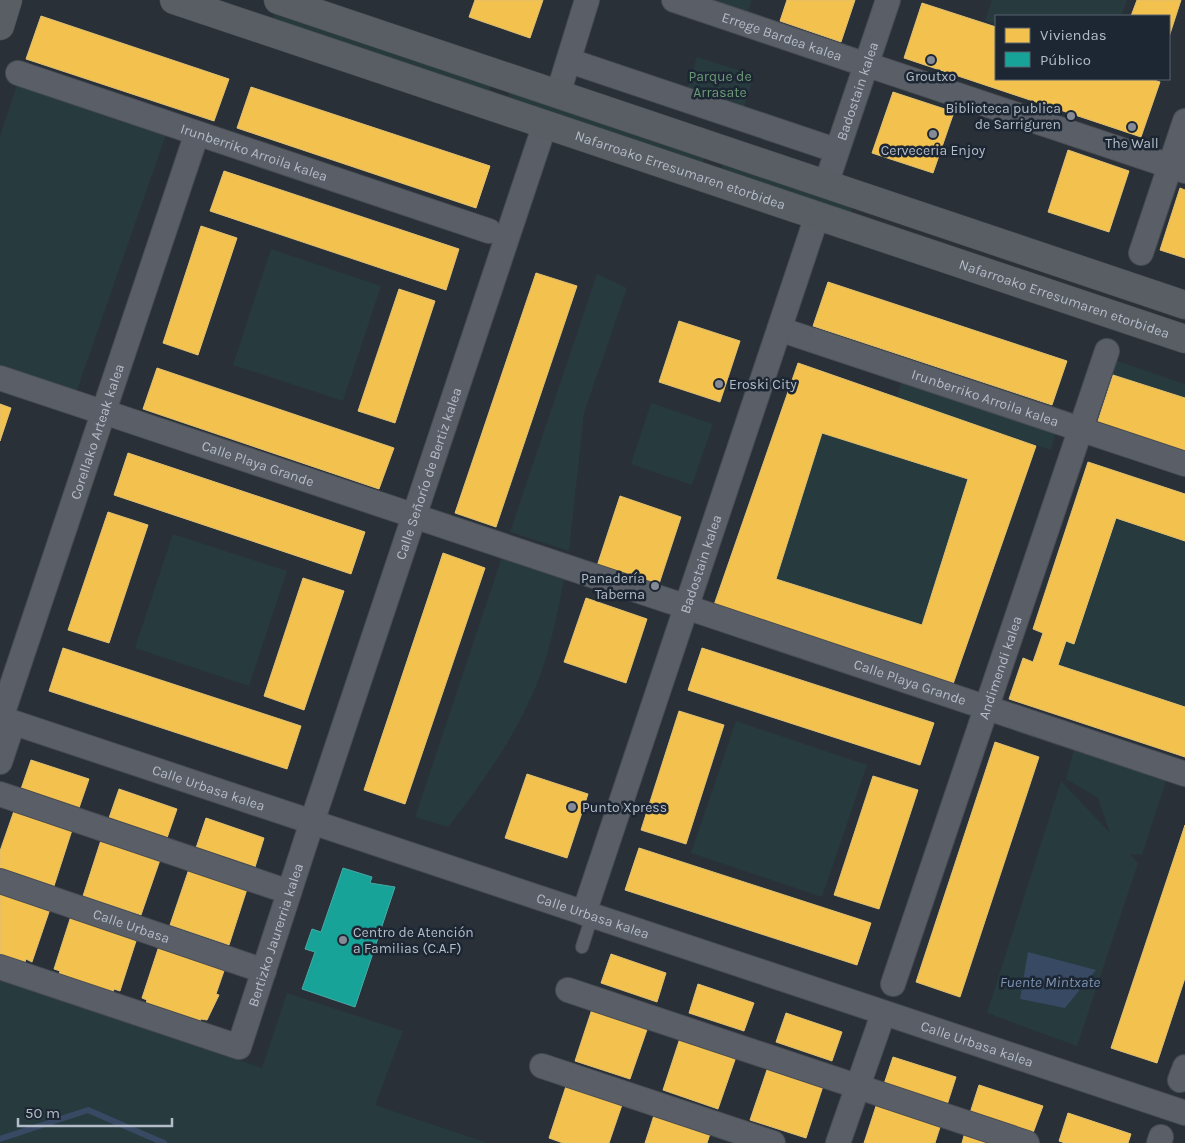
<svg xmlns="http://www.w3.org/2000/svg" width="1185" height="1143" viewBox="0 0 1185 1143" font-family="Karla,sans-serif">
<rect width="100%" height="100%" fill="#2a3038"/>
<g fill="#273a3e">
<path d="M 707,0 L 752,0 L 747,13 Z"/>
<path d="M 992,0 L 1127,0 L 1121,16 L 996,16 L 996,24 L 985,21 Z"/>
<path d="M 275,12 L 491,86 L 488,94 L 272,21 Z"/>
<path d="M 697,57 L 754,75 L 743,111 L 686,93 Z"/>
<path d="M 19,79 L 168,129 L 75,396 L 0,371 L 0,136 Z"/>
<path d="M 510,91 L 705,156 L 702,166 L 508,100 Z"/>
<path d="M 724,162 L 853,206 L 850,216 L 720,172 Z"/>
<path d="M 271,249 L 381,286 L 343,401 L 233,365 Z"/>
<path d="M 597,274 L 627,288 L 584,413 L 569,551 L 510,532 Z"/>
<path d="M 1114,360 L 1185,384 L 1185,398 L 1113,375 Z"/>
<path d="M 902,379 L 1056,431 L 1051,450 L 897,398 Z"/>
<path d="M 651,403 L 713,424 L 692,485 L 631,464 Z"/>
<path d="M 822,433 L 968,479 L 922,625 L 776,579 Z"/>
<path d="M 1116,518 L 1185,541 L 1185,707 L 1058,665 L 1066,641 L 1074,643 Z"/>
<path d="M 173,534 L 287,571 L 249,686 L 135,648 Z"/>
<path d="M 503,554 L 565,575 C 559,606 553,637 543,667 C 523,726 486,778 448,827 L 415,817 Z"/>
<path d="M 736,721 L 867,765 L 822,897 L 691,853 Z"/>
<path d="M 1074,749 L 1166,781 L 1142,855 L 1130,854 L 1138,863 L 1077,1046 L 987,1013 L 1061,781 L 1110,833 L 1098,798 L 1066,779 Z"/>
<path d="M 0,979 L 262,1068 L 287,993 L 403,1031 L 375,1105 L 487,1143 L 0,1143 Z"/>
</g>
<path fill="#384963" d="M 1028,952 L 1096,970 L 1065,1008 L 1020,999 Z"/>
<g fill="#f2c14e" stroke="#dfc073" fill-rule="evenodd">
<path d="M 475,0 L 543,0 L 530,38 L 469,17 Z"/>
<path d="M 787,0 L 855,0 L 841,42 L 780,21 Z"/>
<path d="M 1137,0 L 1181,0 L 1169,37 L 1169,16 L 1131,16 Z"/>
<path d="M 922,3 L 996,27 L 996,79 L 1151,79 L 1160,82 L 1141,137 L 904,58 Z"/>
<path d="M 41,16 L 229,79 L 214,121 L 26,59 Z"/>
<path d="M 251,87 L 490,166 L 476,208 L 237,128 Z"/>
<path d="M 893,92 L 954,112 L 933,173 L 872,153 Z"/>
<path d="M 1068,150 L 1129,171 L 1109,232 L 1048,212 Z"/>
<path d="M 224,171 L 459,249 L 446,290 L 210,211 Z"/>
<path d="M 1180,188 L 1185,190 L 1185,258 L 1160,250 Z"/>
<path d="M 201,226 L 237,238 L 198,355 L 163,343 Z"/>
<path d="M 536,273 L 577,286 L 496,527 L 455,513 Z"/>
<path d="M 828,282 L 1067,361 L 1052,405 L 813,326 Z"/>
<path d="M 399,289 L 435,301 L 395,423 L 358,411 Z"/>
<path d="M 679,321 L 740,341 L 720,402 L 659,382 Z"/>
<path d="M 798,363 L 1036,446 L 952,687 L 714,605 ZM 822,433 L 968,479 L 922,625 L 776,579 Z"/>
<path d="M 157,368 L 394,448 L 379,489 L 143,409 Z"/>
<path d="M 1113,375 L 1185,398 L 1185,453 L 1097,424 Z"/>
<path d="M 0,404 L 11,408 L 0,441 Z"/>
<path d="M 128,453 L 365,532 L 351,574 L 114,495 Z"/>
<path d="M 1088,462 L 1185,494 L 1185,541 L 1116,518 L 1074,644 L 1066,641 L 1058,665 L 1185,707 L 1185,757 L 1009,699 L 1023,658 L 1033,662 L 1043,633 L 1033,629 Z"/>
<path d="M 620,496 L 681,517 L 658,587 L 597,566 Z"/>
<path d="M 108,512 L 148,525 L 109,643 L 68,630 Z"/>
<path d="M 443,553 L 485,568 L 405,804 L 364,790 Z"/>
<path d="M 303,578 L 344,591 L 304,710 L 264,696 Z"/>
<path d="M 586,598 L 647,619 L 626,683 L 564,662 Z"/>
<path d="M 63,648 L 301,726 L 287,769 L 49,691 Z"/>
<path d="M 702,648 L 934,723 L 920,765 L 688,690 Z"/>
<path d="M 679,711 L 724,725 L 686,844 L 641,830 Z"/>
<path d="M 995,742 L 1039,757 L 960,997 L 916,982 Z"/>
<path d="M 31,760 L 89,779 L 79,808 L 21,789 Z"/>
<path d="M 527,774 L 588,794 L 567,858 L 505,838 Z"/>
<path d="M 873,776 L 918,790 L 879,909 L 834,895 Z"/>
<path d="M 119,789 L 177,809 L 167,838 L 109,818 Z"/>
<path d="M 15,808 L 73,827 L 54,886 L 0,868 L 0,851 Z"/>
<path d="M 206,818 L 264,838 L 255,867 L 196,848 Z"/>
<path d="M 1185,825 L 1185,978 L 1157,1063 L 1111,1048 Z"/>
<path d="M 102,837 L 161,857 L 141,915 L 83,896 Z"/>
<path d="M 639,848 L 871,923 L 857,965 L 625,890 Z"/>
<path d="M 190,866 L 248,886 L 229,945 L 170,925 Z"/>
<path d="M 0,889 L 50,909 L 32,962 L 26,959 L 25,962 L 0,954 Z"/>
<path d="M 71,916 L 137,938 L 120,991 L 114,989 L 113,992 L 59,974 L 60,971 L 54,969 Z"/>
<path d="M 159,946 L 225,968 L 216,994 L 219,995 L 207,1020 L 201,1019 L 200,1021 L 146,1003 L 147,1000 L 142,998 Z"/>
<path d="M 611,954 L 666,973 L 657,1002 L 601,983 Z"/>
<path d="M 698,984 L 754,1003 L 744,1031 L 689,1013 Z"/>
<path d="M 594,1003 L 650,1021 L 630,1079 L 575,1061 Z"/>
<path d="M 786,1013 L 842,1032 L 832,1061 L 776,1042 Z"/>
<path d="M 682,1032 L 738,1051 L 718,1109 L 663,1090 Z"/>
<path d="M 893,1057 L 956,1077 L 947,1105 L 884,1084 Z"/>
<path d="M 770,1061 L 825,1080 L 806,1138 L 750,1120 Z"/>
<path d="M 568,1080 L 624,1099 L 609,1143 L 563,1143 L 549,1138 Z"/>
<path d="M 979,1085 L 1043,1106 L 1033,1133 L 970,1113 Z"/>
<path d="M 877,1103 L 941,1124 L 935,1143 L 864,1143 Z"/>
<path d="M 656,1109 L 712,1128 L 707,1143 L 645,1143 Z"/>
<path d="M 1068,1113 L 1131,1134 L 1128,1143 L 1065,1143 L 1059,1141 Z"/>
<path d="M 965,1132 L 1000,1143 L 962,1143 Z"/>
</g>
<path fill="#17a398" stroke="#46aaa7" d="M 343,868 L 372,877 L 370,883 L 395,887 L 355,1007 L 302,989 L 315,952 L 305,949 L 312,929 L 321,932 Z"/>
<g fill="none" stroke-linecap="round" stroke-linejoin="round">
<path stroke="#384963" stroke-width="6" d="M 0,1139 L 88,1110 L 164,1143"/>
<g stroke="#484c53" stroke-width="14">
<path id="lane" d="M 582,947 L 592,916"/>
</g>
<g stroke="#484c53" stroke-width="26">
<g id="street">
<path id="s1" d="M 674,0 L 861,63"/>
<path d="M 573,62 L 832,149"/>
<path d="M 874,67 L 1185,171"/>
<path id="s2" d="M 18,73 L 489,231"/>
<path d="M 558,94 L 587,0"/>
<path id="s3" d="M 826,184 L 888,0"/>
<path d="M 1141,253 L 1185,121"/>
<path id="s4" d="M 785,331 L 1185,464"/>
<path d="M 0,378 L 96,410"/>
<path id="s5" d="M 110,414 L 406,513"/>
<path d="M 420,518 L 678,604"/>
<path id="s6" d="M 692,609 L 1185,774"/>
<path id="s7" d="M 0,718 L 1185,1113"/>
<path id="s8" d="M 1,718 L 193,145"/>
<path d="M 0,762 L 13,723"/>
<path d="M 0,794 L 289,892"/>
<path id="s9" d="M 0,881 L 264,971"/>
<path id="s10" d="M 584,913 L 817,216"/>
<path id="s11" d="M 0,967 L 239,1047 L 312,822 L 545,124"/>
<path id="s12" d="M 893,984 L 1107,351"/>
<path d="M 568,990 L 1027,1143"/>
<path d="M 542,1066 L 773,1143"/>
<path d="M 1180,1080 L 1185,1067"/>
<path d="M 838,1143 L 881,1020"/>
<path d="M 1159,1143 L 1161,1137"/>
</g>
</g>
<g stroke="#484c53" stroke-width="29">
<g id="secondary">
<path id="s13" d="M 174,0 L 1185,339"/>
<path d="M 278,0 L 1185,305"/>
<path d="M 0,26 L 8,0"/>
</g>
</g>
<use href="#lane" stroke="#5a5e66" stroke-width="12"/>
<use href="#street" stroke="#5a5e66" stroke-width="24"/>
<use href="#secondary" stroke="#595d64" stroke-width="28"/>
</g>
<g fill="#848b96" stroke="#1d2633" stroke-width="2">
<circle cx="931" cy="60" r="5"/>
<circle cx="1071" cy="116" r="5"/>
<circle cx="1132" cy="127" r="5"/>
<circle cx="933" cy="134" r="5"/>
<circle cx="719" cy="384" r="5"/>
<circle cx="655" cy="586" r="5"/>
<circle cx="572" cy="807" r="5"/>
<circle cx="343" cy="940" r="5"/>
</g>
<g text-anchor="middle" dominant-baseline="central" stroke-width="5" stroke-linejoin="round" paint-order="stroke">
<g font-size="14" fill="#b4bcc9" stroke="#1d2633">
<text stroke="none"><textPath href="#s1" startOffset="114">Errege Bardea kalea</textPath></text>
<text stroke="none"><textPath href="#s3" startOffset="98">Badostain kalea</textPath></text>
<text stroke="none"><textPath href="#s2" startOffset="249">Irunberriko Arroila kalea</textPath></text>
<text stroke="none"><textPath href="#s13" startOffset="534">Nafarroako Erresumaren etorbidea</textPath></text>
<text stroke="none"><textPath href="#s13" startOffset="939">Nafarroako Erresumaren etorbidea</textPath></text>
<text stroke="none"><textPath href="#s4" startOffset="211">Irunberriko Arroila kalea</textPath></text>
<text stroke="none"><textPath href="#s8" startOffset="302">Corellako Arteak kalea</textPath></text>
<text stroke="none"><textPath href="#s5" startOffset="156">Calle Playa Grande</textPath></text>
<text stroke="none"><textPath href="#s11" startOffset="856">Calle Señorío de Bertiz kalea</textPath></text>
<text stroke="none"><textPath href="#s10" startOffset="368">Badostain kalea</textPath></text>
<text stroke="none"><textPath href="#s12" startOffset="334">Andimendi kalea</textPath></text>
<text stroke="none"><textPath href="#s6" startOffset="230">Calle Playa Grande</textPath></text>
<text stroke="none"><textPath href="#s7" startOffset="220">Calle Urbasa kalea</textPath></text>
<text stroke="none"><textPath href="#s7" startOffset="625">Calle Urbasa kalea</textPath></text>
<text stroke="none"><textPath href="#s9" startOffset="139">Calle Urbasa</textPath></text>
<text stroke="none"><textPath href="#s11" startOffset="370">Bertizko Jaurerria kalea</textPath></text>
<text stroke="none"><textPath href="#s7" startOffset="1030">Calle Urbasa kalea</textPath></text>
</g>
<g font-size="14" fill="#6b9a76" stroke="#1d2633">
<text x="720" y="76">Parque de<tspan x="720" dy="16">Arrasate</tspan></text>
</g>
<g font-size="14" fill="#b4bcc9" stroke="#1d2633">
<text x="931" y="76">Groutxo</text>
<text x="1061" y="108" text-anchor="end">Biblioteca publica<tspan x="1061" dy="16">de Sarriguren</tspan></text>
<text x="1132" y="143">The Wall</text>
<text x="933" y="150">Cerveceria Enjoy</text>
<text x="729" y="384" text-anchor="start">Eroski City</text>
<text x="645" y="578" text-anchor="end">Panadería<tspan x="645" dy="16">Taberna</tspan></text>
<text x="582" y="807" text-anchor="start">Punto Xpress</text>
<text x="353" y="932" text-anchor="start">Centro de Atención<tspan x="353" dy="16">a Familias (C.A.F)</tspan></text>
</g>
<g font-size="15" font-style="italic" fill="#7c92b1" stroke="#1d2633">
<text x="1050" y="982">Fuente Mintxate</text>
</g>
</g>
<rect x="995" y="15" width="175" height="65" fill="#1d2633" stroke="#59626f"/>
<rect x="1005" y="28" width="25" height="15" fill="#f2c14e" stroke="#59626f"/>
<text x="1040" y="40" font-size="15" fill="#b4bcc9">Viviendas</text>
<rect x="1005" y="52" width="25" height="15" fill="#17a398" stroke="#59626f"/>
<text x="1040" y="65" font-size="15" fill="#b4bcc9">Público</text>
<path d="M18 1118v8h154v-8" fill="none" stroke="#b4bcc9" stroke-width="2.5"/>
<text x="25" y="1118" font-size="15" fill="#b4bcc9" stroke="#1d2633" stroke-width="4" paint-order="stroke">50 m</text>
</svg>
